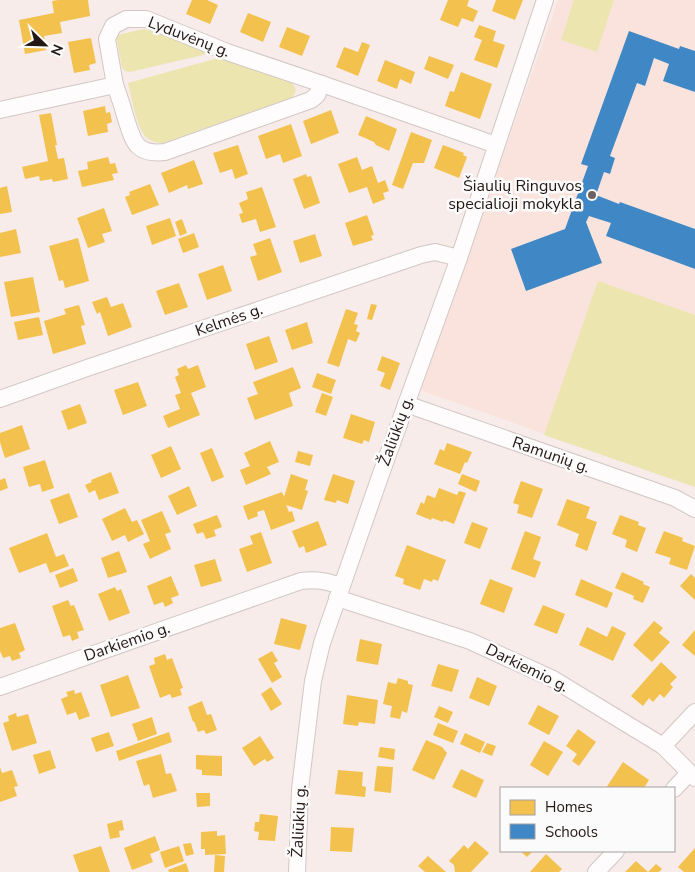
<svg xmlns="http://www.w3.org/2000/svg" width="695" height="872" viewBox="0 0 695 872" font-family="'Nunito Sans',sans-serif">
<rect width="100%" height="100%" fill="#f7ece9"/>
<path fill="#fae3dc" d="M 558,0 L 695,0 L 695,487 L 420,390 Z"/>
<g fill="#ede5af">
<path d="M 574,0 L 614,0 L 597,52 L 561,40 Z"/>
<path d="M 143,29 L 158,32 L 208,52 L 206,54 L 203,55 L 130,72 L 125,71 L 122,68 L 117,40 L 118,35 Z"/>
<path d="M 218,58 L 223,58 L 292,82 L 296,90 L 294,95 L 291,98 L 163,143 C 155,143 147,140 143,133 C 136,122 131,96 128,83 Z"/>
<path d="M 598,281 L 695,315 L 695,487 L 544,435 Z"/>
</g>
<g fill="#f2c14e">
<path d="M 58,0 L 88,0 L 90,16 L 60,22 L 62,33 L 44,36 L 46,50 L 25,54 L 19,20 L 54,13 L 52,1 Z"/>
<path d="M 192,0 L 207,0 L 218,5 L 210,24 L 186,14 Z"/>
<path d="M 448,0 L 469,0 L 467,6 L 478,11 L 473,22 L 462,18 L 458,27 L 440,20 Z"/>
<path d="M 496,0 L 523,0 L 515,20 L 492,11 Z"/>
<path d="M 248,13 L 271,22 L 263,42 L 240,32 Z"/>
<path d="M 479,25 L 496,31 L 493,41 L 505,45 L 497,68 L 474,60 L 482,40 L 474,37 Z"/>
<path d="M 287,27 L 310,36 L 302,56 L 279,47 Z"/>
<path d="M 91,38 L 96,63 L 89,65 L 90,70 L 74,73 L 68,42 Z"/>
<path d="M 362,42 L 370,45 L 358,76 L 336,67 L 344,47 L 358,52 Z"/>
<path d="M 429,56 L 454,65 L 448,79 L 424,69 Z"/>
<path d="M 385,60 L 415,72 L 411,84 L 400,79 L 397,89 L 377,81 Z"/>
<path d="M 461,72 L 492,84 L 480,119 L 445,106 L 450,91 L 454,92 Z"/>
<path d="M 105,106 L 106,113 L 110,112 L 112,122 L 107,124 L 108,132 L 88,136 L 83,111 Z"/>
<path d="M 331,110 L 339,133 L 311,144 L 303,121 Z"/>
<path d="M 51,113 L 57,145 L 55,145 L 58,159 L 64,158 L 68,179 L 53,182 L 52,179 L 40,181 L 39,176 L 25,179 L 22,167 L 48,161 L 39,115 Z"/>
<path d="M 366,116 L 397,129 L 389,151 L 376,145 L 374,142 L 358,135 Z"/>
<path d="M 291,124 L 302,156 L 283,163 L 280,154 L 266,159 L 258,136 Z"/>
<path d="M 411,132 L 432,140 L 424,163 L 413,163 L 403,189 L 392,185 Z"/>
<path d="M 238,145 L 248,174 L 235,179 L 232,169 L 220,173 L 213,153 Z"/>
<path d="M 443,145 L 464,153 L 463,155 L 467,157 L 459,178 L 434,168 Z"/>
<path d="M 108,157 L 110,164 L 115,163 L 118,173 L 112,174 L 114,180 L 82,187 L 78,171 L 88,169 L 87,162 Z"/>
<path d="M 357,157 L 362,170 L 372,166 L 378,183 L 385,180 L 389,191 L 383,193 L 385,199 L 373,204 L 367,187 L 349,193 L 338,164 Z"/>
<path d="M 194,160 L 203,184 L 188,189 L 187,185 L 169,193 L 161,173 Z"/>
<path d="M 306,174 L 307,177 L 311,176 L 320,203 L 304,209 L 293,179 Z"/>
<path d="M 150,184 L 159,205 L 132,215 L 125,197 L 130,195 L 129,192 Z"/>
<path d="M 7,186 L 12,212 L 0,214 L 0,188 Z"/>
<path d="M 262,187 L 276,227 L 260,232 L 256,219 L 242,223 L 239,214 L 243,213 L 239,203 L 248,199 L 246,192 Z"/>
<path d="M 104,208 L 112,231 L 102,234 L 105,242 L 88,248 L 77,218 Z"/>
<path d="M 367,215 L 374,235 L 371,236 L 373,240 L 353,246 L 345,223 Z"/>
<path d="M 170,218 L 176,236 L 152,245 L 146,226 Z"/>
<path d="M 182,219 L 187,233 L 180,236 L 175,222 Z"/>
<path d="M 16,229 L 21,253 L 0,257 L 0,233 Z"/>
<path d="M 194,233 L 199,247 L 183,253 L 178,239 Z"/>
<path d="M 315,234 L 322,256 L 300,263 L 293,241 Z"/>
<path d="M 78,238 L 89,281 L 65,288 L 63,280 L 59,281 L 49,246 Z"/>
<path d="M 270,238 L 282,272 L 258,281 L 250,257 L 257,255 L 253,244 Z"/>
<path d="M 223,265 L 232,291 L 207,300 L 198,274 Z"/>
<path d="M 33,277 L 40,312 L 11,317 L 4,282 Z"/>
<path d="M 179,283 L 188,307 L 165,315 L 156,291 Z"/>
<path d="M 107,297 L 111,307 L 123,303 L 132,327 L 108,336 L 100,312 L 97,314 L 92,302 Z"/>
<path d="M 371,304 L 377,305 L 372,320 L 367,319 Z"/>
<path d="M 79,305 L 85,325 L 81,326 L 86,344 L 53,354 L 44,321 L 66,314 L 64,309 Z"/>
<path d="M 346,309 L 358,313 L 354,324 L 358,325 L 356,331 L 360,333 L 356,342 L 348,339 L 339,367 L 327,363 Z"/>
<path d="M 39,317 L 43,335 L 18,340 L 14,322 Z"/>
<path d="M 307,322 L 313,343 L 292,350 L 285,330 Z"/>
<path d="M 269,336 L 278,362 L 255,370 L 246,344 Z"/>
<path d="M 382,356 L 400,363 L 390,390 L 380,386 L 385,373 L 377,370 Z"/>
<path d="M 186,365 L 188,369 L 198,365 L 206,387 L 191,393 L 200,415 L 168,428 L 163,416 L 180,409 L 175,395 L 181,393 L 175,377 L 179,375 L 177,369 Z"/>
<path d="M 293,367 L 301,388 L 289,393 L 293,406 L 255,420 L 247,398 L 258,394 L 253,382 Z"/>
<path d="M 317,373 L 336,380 L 331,394 L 312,387 Z"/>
<path d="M 138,382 L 147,406 L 123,415 L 114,390 Z"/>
<path d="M 322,393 L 333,397 L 326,416 L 315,412 Z"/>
<path d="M 80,404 L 87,423 L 68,430 L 61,411 Z"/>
<path d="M 351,414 L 375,422 L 369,442 L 364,440 L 362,444 L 343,438 Z"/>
<path d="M 22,425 L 30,449 L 5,458 L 0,442 L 0,433 Z"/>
<path d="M 270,441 L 279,462 L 267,467 L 271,474 L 246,485 L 240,470 L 250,466 L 244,453 Z"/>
<path d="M 447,443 L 472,452 L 467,463 L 465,462 L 460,474 L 434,464 L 440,449 L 444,451 Z"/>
<path d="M 171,446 L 181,469 L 161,478 L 151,455 Z"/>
<path d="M 212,448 L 224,477 L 212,482 L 200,453 Z"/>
<path d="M 298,451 L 313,455 L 310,466 L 295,462 Z"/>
<path d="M 45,460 L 54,488 L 42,492 L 40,484 L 29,487 L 23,467 Z"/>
<path d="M 111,472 L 119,493 L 99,500 L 95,490 L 89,493 L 85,485 L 92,482 L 91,480 Z"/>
<path d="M 291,474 L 308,480 L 305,490 L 308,491 L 302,510 L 286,505 L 289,512 L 292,511 L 295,521 L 271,530 L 264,510 L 257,512 L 258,516 L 248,520 L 243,506 L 282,492 L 284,497 Z"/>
<path d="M 333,474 L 355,481 L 348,504 L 337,500 L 336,503 L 324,500 Z"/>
<path d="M 462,474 L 480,481 L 476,492 L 458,484 Z"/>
<path d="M 5,478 L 8,488 L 0,491 L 0,480 Z"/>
<path d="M 521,481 L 543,489 L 532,518 L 517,513 L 519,505 L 513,503 Z"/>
<path d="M 189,486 L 197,506 L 177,515 L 168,496 Z"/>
<path d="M 439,488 L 457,495 L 459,491 L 466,493 L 454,524 L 444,520 L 443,522 L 432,518 L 431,520 L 416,514 L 421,502 L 424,504 L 427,495 L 435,498 Z"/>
<path d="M 69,493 L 78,517 L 59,524 L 50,500 Z"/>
<path d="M 567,499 L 590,507 L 586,518 L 597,522 L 587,551 L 575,546 L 579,534 L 557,525 Z"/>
<path d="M 125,508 L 132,522 L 137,520 L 144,534 L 128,542 L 125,535 L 112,541 L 102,519 Z"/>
<path d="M 162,511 L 171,532 L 165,534 L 171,549 L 150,559 L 143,544 L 150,541 L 141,520 Z"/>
<path d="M 217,515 L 222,527 L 214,530 L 216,536 L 206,539 L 203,532 L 197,534 L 193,524 Z"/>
<path d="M 620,515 L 639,522 L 638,525 L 646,528 L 637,552 L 625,547 L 627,540 L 612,534 Z"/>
<path d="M 318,521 L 327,545 L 306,553 L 304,546 L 299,548 L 292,531 Z"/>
<path d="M 472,522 L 488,528 L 480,549 L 464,543 Z"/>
<path d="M 525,531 L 541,537 L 533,559 L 541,562 L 535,578 L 511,569 Z"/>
<path d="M 664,531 L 683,538 L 682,541 L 695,546 L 687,570 L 669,564 L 671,558 L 655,553 Z"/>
<path d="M 261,532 L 272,563 L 247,572 L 239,549 L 253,544 L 250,536 Z"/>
<path d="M 47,533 L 56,557 L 64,554 L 69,566 L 50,573 L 46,563 L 19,573 L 9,548 Z"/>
<path d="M 407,545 L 446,560 L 438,581 L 433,579 L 432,582 L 424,579 L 420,590 L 403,584 L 404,579 L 395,576 Z"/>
<path d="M 119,551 L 127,572 L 108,578 L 101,558 Z"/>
<path d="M 215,559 L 222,581 L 201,587 L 194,565 Z"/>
<path d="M 73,568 L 78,581 L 60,588 L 55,575 Z"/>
<path d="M 622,572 L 644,582 L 643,584 L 650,587 L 643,603 L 633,599 L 634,596 L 615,588 Z"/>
<path d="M 691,574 L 695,578 L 695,600 L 680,586 Z"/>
<path d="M 171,576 L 179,595 L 171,598 L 173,603 L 165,607 L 163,602 L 154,605 L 147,586 Z"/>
<path d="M 490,579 L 513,588 L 504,613 L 480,604 Z"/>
<path d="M 581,579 L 613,593 L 607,608 L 575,595 Z"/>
<path d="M 115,587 L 117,591 L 121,589 L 130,613 L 109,621 L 98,594 Z"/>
<path d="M 68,600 L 71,606 L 74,605 L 84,630 L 77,632 L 79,638 L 72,641 L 70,635 L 63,637 L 52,606 Z"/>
<path d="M 543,605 L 565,614 L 557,634 L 534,625 Z"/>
<path d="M 281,618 L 307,625 L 300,650 L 274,644 Z"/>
<path d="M 654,621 L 663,628 L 659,633 L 670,642 L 652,662 L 633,645 Z"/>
<path d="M 15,623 L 25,650 L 19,653 L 21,658 L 12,661 L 10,656 L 3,658 L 0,651 L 0,628 Z"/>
<path d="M 612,626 L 626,633 L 613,661 L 579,645 L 587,627 L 607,637 Z"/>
<path d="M 695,630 L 695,656 L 682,645 Z"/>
<path d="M 360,639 L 382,644 L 378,665 L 356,661 Z"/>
<path d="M 272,651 L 278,661 L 274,663 L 282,677 L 272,683 L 258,659 Z"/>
<path d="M 165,654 L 167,660 L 172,658 L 183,688 L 180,689 L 182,695 L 172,698 L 170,694 L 160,698 L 149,666 L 155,664 L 154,658 Z"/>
<path d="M 661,662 L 677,677 L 670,684 L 673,687 L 664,698 L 660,694 L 653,702 L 649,698 L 643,706 L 631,696 Z"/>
<path d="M 438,664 L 459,670 L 452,692 L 431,686 Z"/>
<path d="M 128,675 L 140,708 L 111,717 L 100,685 Z"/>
<path d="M 477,677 L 497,686 L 489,706 L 469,698 Z"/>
<path d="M 398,678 L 408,681 L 408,684 L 413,685 L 407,713 L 402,711 L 400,719 L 390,717 L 392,706 L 383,704 L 388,682 L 396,684 Z"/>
<path d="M 271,687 L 282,704 L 271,711 L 261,694 Z"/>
<path d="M 74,690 L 75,694 L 81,692 L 90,716 L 79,720 L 76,712 L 67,715 L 61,699 L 68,696 L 66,692 Z"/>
<path d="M 347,695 L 378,700 L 375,724 L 359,722 L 358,726 L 343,724 Z"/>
<path d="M 202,701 L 207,715 L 211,714 L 217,730 L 206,734 L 204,730 L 198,732 L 194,721 L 193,722 L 188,707 Z"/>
<path d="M 538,705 L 559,716 L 549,735 L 528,724 Z"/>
<path d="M 439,706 L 453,712 L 448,723 L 434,717 Z"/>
<path d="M 16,713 L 17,717 L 28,714 L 37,743 L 12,751 L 3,723 L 9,721 L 8,716 Z"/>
<path d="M 152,717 L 157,734 L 138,741 L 132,724 Z"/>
<path d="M 438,723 L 458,731 L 453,743 L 433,735 Z"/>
<path d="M 578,729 L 596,742 L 579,766 L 572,761 L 577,754 L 566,746 Z"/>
<path d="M 109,732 L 114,746 L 96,752 L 91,738 Z"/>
<path d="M 169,732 L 172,742 L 119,761 L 116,751 Z"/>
<path d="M 465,733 L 485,742 L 480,753 L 460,744 Z"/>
<path d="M 260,736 L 274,758 L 267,762 L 265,759 L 254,766 L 242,748 Z"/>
<path d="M 426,740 L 442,747 L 447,753 L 434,780 L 412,770 Z"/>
<path d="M 544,741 L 563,752 L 548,776 L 530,765 Z"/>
<path d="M 487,743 L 496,746 L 492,756 L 482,752 Z"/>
<path d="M 380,747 L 395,749 L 394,760 L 378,757 Z"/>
<path d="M 50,750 L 56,768 L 39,774 L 33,755 Z"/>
<path d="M 161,754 L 166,774 L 171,773 L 177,791 L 153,798 L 149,784 L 144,786 L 136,761 Z"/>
<path d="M 196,755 L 222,756 L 222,776 L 202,775 L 202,770 L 196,769 Z"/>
<path d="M 623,762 L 649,780 L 644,788 L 606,788 Z"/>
<path d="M 377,766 L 393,767 L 391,793 L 374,791 Z"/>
<path d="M 0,767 L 2,773 L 12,770 L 18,786 L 14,787 L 17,796 L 0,802 Z"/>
<path d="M 461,769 L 484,780 L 476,798 L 452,787 Z"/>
<path d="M 338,770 L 363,772 L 362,786 L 366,787 L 365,797 L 335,794 Z"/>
<path d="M 196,793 L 210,793 L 210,806 L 197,807 Z"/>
<path d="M 260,814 L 278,816 L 275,841 L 258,840 L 259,832 L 254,831 L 255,822 L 259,822 Z"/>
<path d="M 122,820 L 124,830 L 119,831 L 120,837 L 110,839 L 107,824 Z"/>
<path d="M 331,827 L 354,828 L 352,852 L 330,851 Z"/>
<path d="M 217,831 L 217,836 L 225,835 L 226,854 L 205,855 L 205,849 L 201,849 L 201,832 Z"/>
<path d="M 155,836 L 160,850 L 150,854 L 153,862 L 132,870 L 124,848 Z"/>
<path d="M 475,841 L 489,853 L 471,872 L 455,872 L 454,865 L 449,861 L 464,845 L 468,849 Z"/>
<path d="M 191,843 L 194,854 L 186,856 L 183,844 Z"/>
<path d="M 101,846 L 110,872 L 79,872 L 73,855 Z"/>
<path d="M 179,846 L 184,861 L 165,868 L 160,852 Z"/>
<path d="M 695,848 L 695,872 L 684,872 L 678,867 Z"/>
<path d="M 520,851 L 533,851 L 527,857 Z"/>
<path d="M 546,854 L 562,869 L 559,872 L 530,872 Z"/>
<path d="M 215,855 L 225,856 L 224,872 L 214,872 Z"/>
<path d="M 428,856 L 446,872 L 425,872 L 418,866 Z"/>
<path d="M 636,861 L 648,872 L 625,872 Z"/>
<path d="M 186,863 L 189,872 L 169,872 L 168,870 Z"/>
<path d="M 656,864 L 662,869 L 659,872 L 648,872 Z"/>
</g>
<path fill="#3f88c5" d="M 629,31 L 679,49 L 680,46 L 695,51 L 695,92 L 663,81 L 669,64 L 654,58 L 645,86 L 637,83 L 610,156 L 615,158 L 610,174 L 604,172 L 596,195 L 619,204 L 620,202 L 695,229 L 695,269 L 606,236 L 611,223 L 589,216 L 586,222 L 602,263 L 526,291 L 511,249 L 565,229 L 588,166 L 581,164 Z"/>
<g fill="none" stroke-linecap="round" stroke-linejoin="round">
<g stroke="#d2c7c4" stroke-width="18">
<g id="minor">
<path d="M 115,85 C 119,96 123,108 126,119 C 134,143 136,155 165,152 L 311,100 L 317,95 L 322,84"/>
<path d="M 0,110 L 115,85 L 107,39 L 113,26 L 126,19 L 146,19 L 227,52 L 322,84 L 496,145"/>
<path d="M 0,399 L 87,368 L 421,255 L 435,252 L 459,258"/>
<path d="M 406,404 L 675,498 L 695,509"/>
<path d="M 337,598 L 470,641 L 553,679 L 663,746 L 695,778"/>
<path d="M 0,687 L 301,581 C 317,579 326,581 341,586"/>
<path d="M 663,746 L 695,712"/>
<path d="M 674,789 L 689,773"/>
<path d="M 297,872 L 300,789 L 313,681 L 322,643 L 382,471 L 459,258 L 545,0"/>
<path d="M 596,872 L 616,851"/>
</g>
</g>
<use href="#minor" stroke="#fefcfc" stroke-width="16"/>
</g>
<circle fill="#6d625f" stroke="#fbfbfb" stroke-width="2" cx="592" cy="195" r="5"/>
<g text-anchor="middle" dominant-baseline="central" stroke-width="5" stroke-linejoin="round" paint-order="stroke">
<g font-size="16" fill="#231714" stroke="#fbfbfb">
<text transform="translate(189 37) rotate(21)">Lyduvėnų g.</text>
<text transform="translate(229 320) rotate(-19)">Kelmės g.</text>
<text transform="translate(396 431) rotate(-70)">Žaliūkių g.</text>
<text transform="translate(551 455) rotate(19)">Ramunių g.</text>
<text transform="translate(127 642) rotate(-19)">Darkiemio g.</text>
<text transform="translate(527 668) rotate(26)">Darkiemio g.</text>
<text transform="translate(299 821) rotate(-87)">Žaliūkių g.</text>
</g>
<g font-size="16" fill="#231714" stroke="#fbfbfb" text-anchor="end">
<text x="582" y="186">Šiaulių Ringuvos<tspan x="582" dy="18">specialioji mokykla</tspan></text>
</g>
</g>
<rect x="500" y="787" width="175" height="65" fill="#fbfbfb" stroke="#a5a09f"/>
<rect x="510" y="800" width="25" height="15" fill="#f2c14e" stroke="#a5a09f"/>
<text x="545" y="812" font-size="15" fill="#231714">Homes</text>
<rect x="510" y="824" width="25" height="15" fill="#3f88c5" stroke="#a5a09f"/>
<text x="545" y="837" font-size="15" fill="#231714">Schools</text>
<g transform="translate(45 45) rotate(113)" stroke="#fbfbfb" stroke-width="4" paint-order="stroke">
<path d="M0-4L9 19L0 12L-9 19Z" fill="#231714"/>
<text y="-8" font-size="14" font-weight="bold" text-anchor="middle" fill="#231714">N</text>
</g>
</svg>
